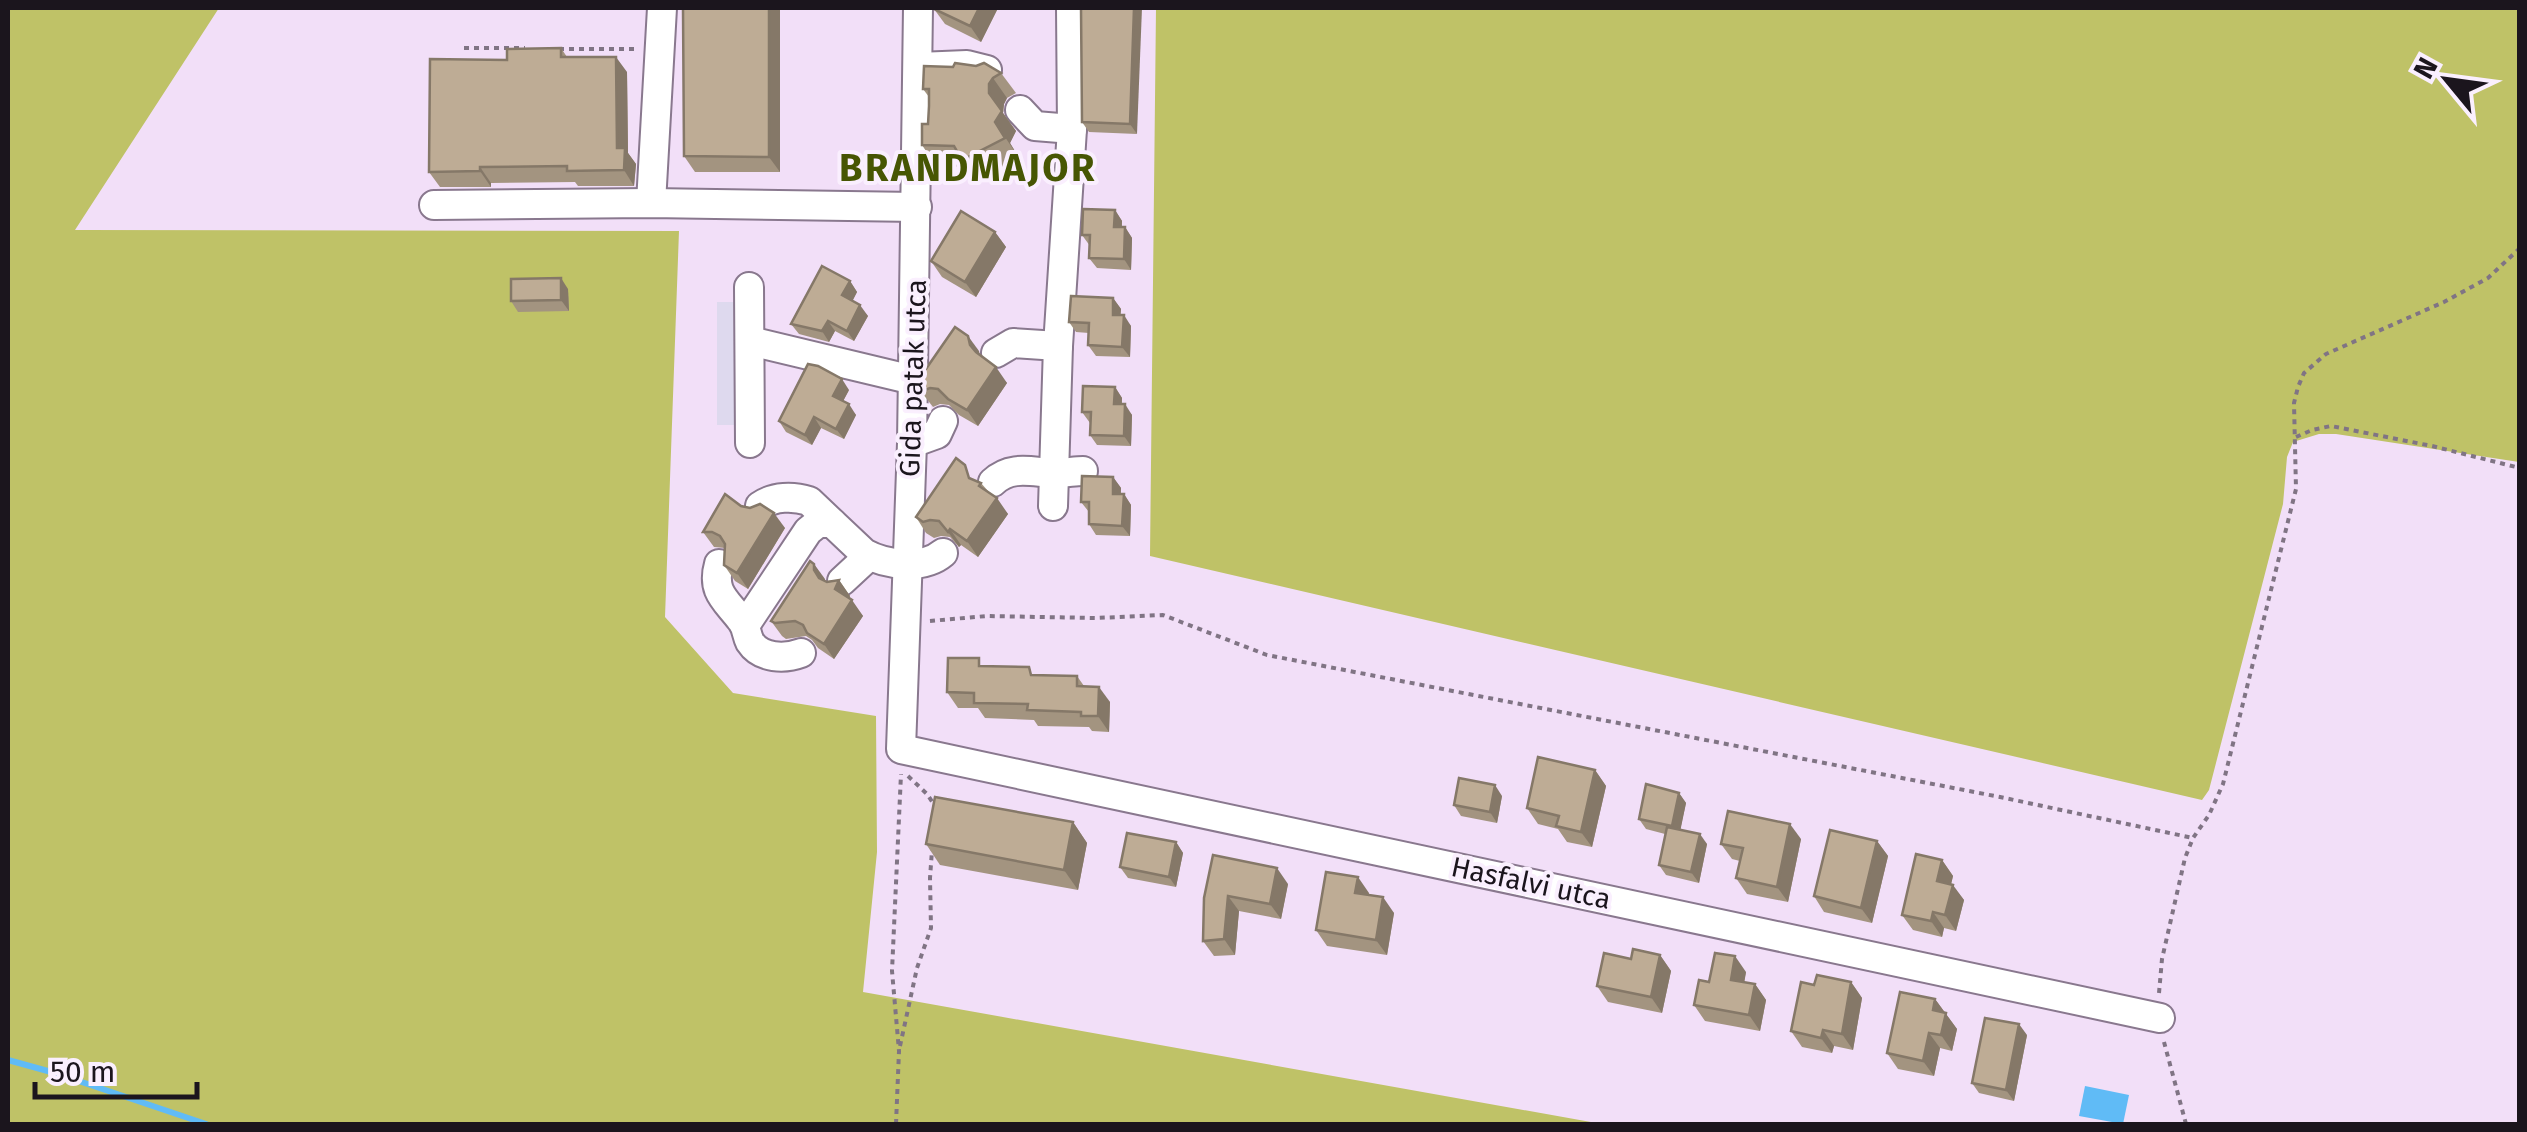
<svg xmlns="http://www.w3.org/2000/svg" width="2527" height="1132" viewBox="0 0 2527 1132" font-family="'Fira Sans',sans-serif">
<rect width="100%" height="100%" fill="#f2dff8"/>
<path fill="#ded9ee" d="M 717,302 L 742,302 L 743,425 L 717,425 Z"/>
<g fill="#bfc267">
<path d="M 8,8 L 219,8 L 75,230 L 679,231 L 665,617 L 733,693 L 876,716 L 877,852 L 863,992 L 1602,1124 L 8,1124 Z"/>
<path d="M 1156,8 L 2519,8 L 2519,462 L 2336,434 L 2319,434 L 2293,442 L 2287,457 L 2283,504 L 2209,790 L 2202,800 L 1150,556 Z"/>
</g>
<path fill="#60bbf6" d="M 2085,1086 L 2129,1095 L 2123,1124 L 2079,1116 Z"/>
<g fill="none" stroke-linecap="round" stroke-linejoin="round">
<path stroke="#60bbf6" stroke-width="6" d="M 8,1060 L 55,1073 L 206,1124"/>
<g stroke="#89788e" stroke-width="32">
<g id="minor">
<path d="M 918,8 L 912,443 L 901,749 L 2160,1018"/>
<path d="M 918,67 L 967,65 L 987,70"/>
<path d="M 1020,110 L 1035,126 L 1072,129"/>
<path d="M 651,203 L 662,8"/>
<path d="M 434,205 L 651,203 L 917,207"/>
<path d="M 749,287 L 750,443"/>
<path d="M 750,341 L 913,380"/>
<path d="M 996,353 L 1013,343 L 1058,346"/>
<path d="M 912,443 L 937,434 L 943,421"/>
<path d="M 993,482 C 1012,464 1034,473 1057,473 C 1066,473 1075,471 1083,471"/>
<path d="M 760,506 C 774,496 793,496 809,501 L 864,553 C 886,565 923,570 943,553"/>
<path d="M 1053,506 L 1058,346 L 1072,129 L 1071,8"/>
<path d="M 719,564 C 711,592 726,600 741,620 C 747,627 746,634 750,642 C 761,659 785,659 801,653"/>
<path d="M 842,581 L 869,556"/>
<path d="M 746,624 L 808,531 L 818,523 L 832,523"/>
</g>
</g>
<g stroke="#807484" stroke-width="4" stroke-dasharray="5 5" stroke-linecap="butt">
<path d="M 464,48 L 525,48"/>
<path d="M 559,49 L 635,49"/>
<path d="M 2296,437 L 2312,430 L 2331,426 L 2432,446 L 2520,468"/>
<path d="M 930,621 L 987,616 L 1096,618 L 1163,615 L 1267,655 L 2000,797 L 2193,838"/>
<path d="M 908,776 L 927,794 L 935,806"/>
<path d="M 2159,993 L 2162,959 L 2185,858 L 2193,838 L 2209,815 L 2223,784 L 2296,489 L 2294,403 L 2298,387 L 2304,373 L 2326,354 L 2444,302 L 2488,278 L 2520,248"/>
<path d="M 2164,1042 L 2186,1124"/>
<path d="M 900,1046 L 917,968 L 931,928 L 930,878 L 932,850"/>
<path d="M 896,1124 L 899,1051 L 892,971 L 901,774"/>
</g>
<use href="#minor" stroke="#fff" stroke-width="28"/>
</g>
<g fill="#a39480">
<path d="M 683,8 L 780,8 L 780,172 L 695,172 L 684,156 Z"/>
<path d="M 934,8 L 998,8 L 981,42 L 945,24 L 934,9 Z"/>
<path d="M 1081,8 L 1137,134 L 1089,132 L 1082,122 Z"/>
<path d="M 561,48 L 567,57 L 627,72 L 628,153 L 636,164 L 634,186 L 578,186 L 575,182 L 491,183 L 491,187 L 440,187 L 429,172 L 507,60 Z"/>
<path d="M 1001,73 L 1016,93 L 1007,98 L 1004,104 L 1003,113 L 1016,131 L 1010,143 L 1019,158 L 977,180 L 967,167 L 936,166 L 922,145 L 928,124 L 929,97 L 923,89 Z"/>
<path d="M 1115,210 L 1122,221 L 1122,227 L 1125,227 L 1132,238 L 1131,270 L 1097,268 L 1089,258 L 1090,246 L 1082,235 Z"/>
<path d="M 995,232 L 1006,247 L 976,297 L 942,277 L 931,261 Z"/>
<path d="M 850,281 L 857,292 L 852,301 L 868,316 L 854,341 L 835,331 L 829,342 L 799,334 L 791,324 Z"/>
<path d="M 568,289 L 569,311 L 518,312 L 511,301 Z"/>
<path d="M 1113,298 L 1121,309 L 1120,315 L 1131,326 L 1130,357 L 1096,356 L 1088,345 L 1089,333 L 1076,332 L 1069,322 Z"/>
<path d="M 968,336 L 979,355 L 1007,383 L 978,426 L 959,415 L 949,405 L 940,404 L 933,407 L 919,389 Z"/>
<path d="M 1115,387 L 1122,398 L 1122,404 L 1132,415 L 1131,446 L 1097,445 L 1090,435 L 1090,423 L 1082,412 Z"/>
<path d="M 849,390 L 843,401 L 856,415 L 844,439 L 821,428 L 812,445 L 786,432 L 779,421 Z"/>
<path d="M 1113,477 L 1121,488 L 1121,494 L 1124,494 L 1131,505 L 1130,536 L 1096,535 L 1089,524 L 1089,512 L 1081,502 Z"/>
<path d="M 976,481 L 981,483 L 1008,514 L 978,557 L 961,545 L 959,547 L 950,537 L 941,536 L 934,538 L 926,533 L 916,517 Z"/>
<path d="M 741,506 L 785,528 L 748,589 L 735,581 L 724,565 L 725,548 L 714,547 L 703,532 Z"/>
<path d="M 814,564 L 825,581 L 839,580 L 850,596 L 849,598 L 863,616 L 834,659 L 818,648 L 812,640 L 806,636 L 786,639 L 782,636 L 771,621 Z"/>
<path d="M 984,666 L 1035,675 L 1077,676 L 1084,686 L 1110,702 L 1109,732 L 1092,731 L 1089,727 L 1038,726 L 1034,720 L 985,718 L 978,708 L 958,708 L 947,692 Z"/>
<path d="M 1595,770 L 1606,786 L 1592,847 L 1567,842 L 1558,829 L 1538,824 L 1527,808 Z"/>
<path d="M 1679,793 L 1686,803 L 1680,830 L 1707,844 L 1699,883 L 1666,875 L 1659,865 L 1665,834 L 1646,829 L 1639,819 Z"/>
<path d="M 1502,796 L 1497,823 L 1461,816 L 1454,805 Z"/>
<path d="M 1073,822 L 1087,843 L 1078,890 L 940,865 L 926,844 Z"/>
<path d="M 1801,839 L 1788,902 L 1747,894 L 1736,878 L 1740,861 L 1732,859 L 1721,844 Z"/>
<path d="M 1877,841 L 1888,856 L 1872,923 L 1824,912 L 1814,896 Z"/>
<path d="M 1176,842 L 1183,853 L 1176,887 L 1128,878 L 1120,867 Z"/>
<path d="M 1942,860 L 1953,876 L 1951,884 L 1964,900 L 1956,931 L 1944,928 L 1942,937 L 1913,930 L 1902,915 Z"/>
<path d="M 1288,884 L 1281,919 L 1239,911 L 1235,955 L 1214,956 L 1203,941 L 1204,898 Z"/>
<path d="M 1369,893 L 1368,895 L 1394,913 L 1387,955 L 1327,946 L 1316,930 Z"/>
<path d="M 1660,955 L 1671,971 L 1662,1013 L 1608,1002 L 1597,986 Z"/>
<path d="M 1746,972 L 1744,982 L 1755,984 L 1766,1000 L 1760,1031 L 1705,1021 L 1694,1005 L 1709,982 Z"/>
<path d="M 1851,982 L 1862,998 L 1853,1050 L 1834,1046 L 1832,1053 L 1802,1047 L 1791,1031 L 1814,985 Z"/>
<path d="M 1935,999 L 1957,1029 L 1952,1051 L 1940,1048 L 1934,1076 L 1898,1069 L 1887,1053 Z"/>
<path d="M 2027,1035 L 2014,1101 L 1979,1093 L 1972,1083 Z"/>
</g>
<g fill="#857868">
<path d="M 769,8 L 780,8 L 780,172 L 769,157 Z"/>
<path d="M 979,8 L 998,8 L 981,42 L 970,26 Z"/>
<path d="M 1134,8 L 1142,8 L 1137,134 L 1130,124 Z"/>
<path d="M 616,57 L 627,72 L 628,153 L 636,164 L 634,186 L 624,170 L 617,148 Z"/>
<path d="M 993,78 L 1007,98 L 1004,104 L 1003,113 L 1016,131 L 1010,143 L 1019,158 L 995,122 L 989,93 L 989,84 Z"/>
<path d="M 480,167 L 491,183 L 491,187 L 480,171 Z"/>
<path d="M 1115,210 L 1122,221 L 1121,238 L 1114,227 Z"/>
<path d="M 1125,227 L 1132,238 L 1131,270 L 1124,259 Z"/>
<path d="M 995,232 L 1006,247 L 976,297 L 965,282 Z"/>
<path d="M 561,278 L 568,289 L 569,311 L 561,300 Z"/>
<path d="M 850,281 L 857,292 L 850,306 L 842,295 Z"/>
<path d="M 1113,298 L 1121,309 L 1120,325 L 1113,315 Z"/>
<path d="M 860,305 L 868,316 L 854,341 L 847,331 Z"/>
<path d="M 1124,315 L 1131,326 L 1130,357 L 1122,347 Z"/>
<path d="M 828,321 L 835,331 L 829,342 L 822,331 Z"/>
<path d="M 968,336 L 979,351 L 981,361 L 970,345 Z"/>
<path d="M 996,367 L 1007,383 L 978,426 L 967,410 Z"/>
<path d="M 842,379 L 849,390 L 840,407 L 833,396 Z"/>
<path d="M 1115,387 L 1122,398 L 1121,414 L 1114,404 Z"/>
<path d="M 849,404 L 856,415 L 844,439 L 836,429 Z"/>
<path d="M 1125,404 L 1132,415 L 1131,446 L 1124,436 Z"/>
<path d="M 814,417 L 821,428 L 812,445 L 805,435 Z"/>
<path d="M 1113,477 L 1121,488 L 1120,504 L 1113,494 Z"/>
<path d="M 1124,494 L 1131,505 L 1130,536 L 1122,526 Z"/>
<path d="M 997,498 L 1008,514 L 978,557 L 967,541 Z"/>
<path d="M 774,513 L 785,528 L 748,589 L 737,573 Z"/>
<path d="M 950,529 L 961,545 L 959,547 L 948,532 Z"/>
<path d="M 814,564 L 825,579 L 825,586 L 814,570 Z"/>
<path d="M 839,580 L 850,596 L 846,604 L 835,589 Z"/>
<path d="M 852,600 L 863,616 L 834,659 L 824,644 Z"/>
<path d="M 1099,687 L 1110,702 L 1109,732 L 1098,716 Z"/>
<path d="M 1595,770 L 1606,786 L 1592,847 L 1581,832 Z"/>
<path d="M 1495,785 L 1502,796 L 1497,823 L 1490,812 Z"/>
<path d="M 1679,793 L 1686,803 L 1679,837 L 1672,826 Z"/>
<path d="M 1073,822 L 1087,843 L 1078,890 L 1064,870 Z"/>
<path d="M 1790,824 L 1801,839 L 1788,902 L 1777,887 Z"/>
<path d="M 1700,834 L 1707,844 L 1699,883 L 1691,872 Z"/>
<path d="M 1877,841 L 1888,856 L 1872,923 L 1861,908 Z"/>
<path d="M 1176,842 L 1183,853 L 1176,887 L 1169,877 Z"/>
<path d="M 1942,860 L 1953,876 L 1948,897 L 1937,881 Z"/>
<path d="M 1277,868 L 1288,884 L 1281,919 L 1270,904 Z"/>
<path d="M 1358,877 L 1369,893 L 1366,909 L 1355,893 Z"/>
<path d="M 1953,885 L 1964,900 L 1956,931 L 1945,915 Z"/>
<path d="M 1228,896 L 1239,911 L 1235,955 L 1224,939 Z"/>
<path d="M 1383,897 L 1394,913 L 1387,955 L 1376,940 Z"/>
<path d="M 1933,912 L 1944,928 L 1942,937 L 1931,921 Z"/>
<path d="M 1660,955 L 1671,971 L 1662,1013 L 1651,997 Z"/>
<path d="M 1735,956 L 1746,972 L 1742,996 L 1731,980 Z"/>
<path d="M 1851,982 L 1862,998 L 1853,1050 L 1842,1034 Z"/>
<path d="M 1755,984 L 1766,1000 L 1760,1031 L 1749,1015 Z"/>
<path d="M 1935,999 L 1957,1029 L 1952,1051 L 1941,1035 L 1933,1010 Z"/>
<path d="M 2019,1024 L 2027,1035 L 2014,1101 L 2006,1090 Z"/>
<path d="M 1823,1030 L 1834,1046 L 1832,1053 L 1821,1038 Z"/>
<path d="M 1929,1033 L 1940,1048 L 1934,1076 L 1923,1061 Z"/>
</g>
<g fill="#beac95" stroke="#857868" stroke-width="2.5">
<path d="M 683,8 L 769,8 L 769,157 L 684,156 Z"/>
<path d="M 934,8 L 979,8 L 970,26 L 934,9 Z"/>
<path d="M 1081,8 L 1134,8 L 1130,124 L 1082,122 Z"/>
<path d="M 561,48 L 561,57 L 616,57 L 617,148 L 625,148 L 624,170 L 567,171 L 567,166 L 480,167 L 480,171 L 429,172 L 430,59 L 507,60 L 507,49 Z"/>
<path d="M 955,63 L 976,66 L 984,63 L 1001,73 L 993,78 L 989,84 L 989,93 L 1002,111 L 995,122 L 1005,138 L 962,160 L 954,146 L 922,145 L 922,124 L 928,124 L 929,106 L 929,89 L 923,89 L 924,66 L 953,67 Z"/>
<path d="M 1083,209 L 1115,210 L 1114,227 L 1125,227 L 1124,259 L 1089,258 L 1090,235 L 1082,235 Z"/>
<path d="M 961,211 L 995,232 L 965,282 L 931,261 Z"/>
<path d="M 822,266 L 850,281 L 842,295 L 860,305 L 847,331 L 828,321 L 822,331 L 791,324 Z"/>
<path d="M 561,278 L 561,300 L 511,301 L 511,279 Z"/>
<path d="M 1071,296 L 1113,298 L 1113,315 L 1124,315 L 1122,347 L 1088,345 L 1089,323 L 1069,322 Z"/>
<path d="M 955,327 L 968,336 L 970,345 L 976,352 L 996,367 L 967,410 L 948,399 L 938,389 L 930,388 L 922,391 L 919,389 L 919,379 Z"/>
<path d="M 808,364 L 818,366 L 842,379 L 833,396 L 849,404 L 836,429 L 814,417 L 805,435 L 779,421 Z"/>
<path d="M 1083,386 L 1115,387 L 1114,404 L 1125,404 L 1124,436 L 1090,435 L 1091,412 L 1082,412 Z"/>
<path d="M 956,458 L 965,465 L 969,478 L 981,483 L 979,486 L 997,498 L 967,541 L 950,529 L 948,532 L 939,521 L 930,520 L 923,522 L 916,517 Z"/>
<path d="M 1082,476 L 1113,477 L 1113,494 L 1124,494 L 1122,526 L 1089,524 L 1089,502 L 1081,502 Z"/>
<path d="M 725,494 L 741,506 L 750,508 L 760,504 L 774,513 L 737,573 L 724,565 L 725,544 L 720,536 L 712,532 L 703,532 Z"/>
<path d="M 810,561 L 814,564 L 814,570 L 819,578 L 827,582 L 839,580 L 835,589 L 852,600 L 824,644 L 807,633 L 803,625 L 795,621 L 775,623 L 771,621 Z"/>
<path d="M 948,658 L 979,658 L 979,666 L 1029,667 L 1031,675 L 1077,676 L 1077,686 L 1099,687 L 1098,716 L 1081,716 L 1081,712 L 1027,710 L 1028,704 L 974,703 L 974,693 L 947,692 Z"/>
<path d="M 1538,757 L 1595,770 L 1581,832 L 1556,826 L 1559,816 L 1527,808 Z"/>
<path d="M 1459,778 L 1495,785 L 1490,812 L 1454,805 Z"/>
<path d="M 1646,784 L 1679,793 L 1672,826 L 1639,819 Z"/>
<path d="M 935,797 L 1073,822 L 1064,870 L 926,844 Z"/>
<path d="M 1728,811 L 1790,824 L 1777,887 L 1736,878 L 1743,848 L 1721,844 Z"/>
<path d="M 1667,827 L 1700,834 L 1691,872 L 1659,865 Z"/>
<path d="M 1830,830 L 1877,841 L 1861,908 L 1814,896 Z"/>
<path d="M 1127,833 L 1176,842 L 1169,877 L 1120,867 Z"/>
<path d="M 1916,854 L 1942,860 L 1937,881 L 1953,885 L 1945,915 L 1933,912 L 1931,921 L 1902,915 Z"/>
<path d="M 1213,855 L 1277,868 L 1270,904 L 1228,896 L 1224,939 L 1203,941 L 1204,898 Z"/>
<path d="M 1326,872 L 1358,877 L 1355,893 L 1383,897 L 1376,940 L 1316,930 Z"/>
<path d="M 1633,949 L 1660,955 L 1651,997 L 1597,986 L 1604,953 L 1631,959 Z"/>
<path d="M 1715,953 L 1735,956 L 1731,980 L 1755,984 L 1749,1015 L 1694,1005 L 1699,980 L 1709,982 Z"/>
<path d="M 1817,975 L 1851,982 L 1842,1034 L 1823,1030 L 1821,1038 L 1791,1031 L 1801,982 L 1814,985 Z"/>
<path d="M 1900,992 L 1935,999 L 1933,1010 L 1946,1013 L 1941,1035 L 1929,1033 L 1923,1061 L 1887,1053 Z"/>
<path d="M 1985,1018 L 2019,1024 L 2006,1090 L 1972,1083 Z"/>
</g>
<g text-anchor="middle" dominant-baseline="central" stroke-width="8" stroke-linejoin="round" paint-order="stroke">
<g font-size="28" fill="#1b151d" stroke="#faeffe">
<text transform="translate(913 378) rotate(-88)">Gida patak utca</text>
<text transform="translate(1531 883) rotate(12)">Hasfalvi utca</text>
</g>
<g font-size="38" font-weight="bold" letter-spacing="2.5" fill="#475603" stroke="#faeffe">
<text x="968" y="168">BRANDMAJOR</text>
</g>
</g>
<rect width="2527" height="1132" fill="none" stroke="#1b151d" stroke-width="20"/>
<g transform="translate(2447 80) rotate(299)" stroke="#faeffe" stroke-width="8" paint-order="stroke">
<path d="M0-8L18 38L0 25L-18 38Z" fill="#1b151d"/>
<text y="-15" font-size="28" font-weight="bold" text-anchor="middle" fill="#1b151d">N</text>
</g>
<path d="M35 1082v15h162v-15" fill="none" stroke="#1b151d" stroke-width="5"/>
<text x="50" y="1082" font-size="30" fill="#1b151d" stroke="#faeffe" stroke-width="8" paint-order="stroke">50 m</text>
</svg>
